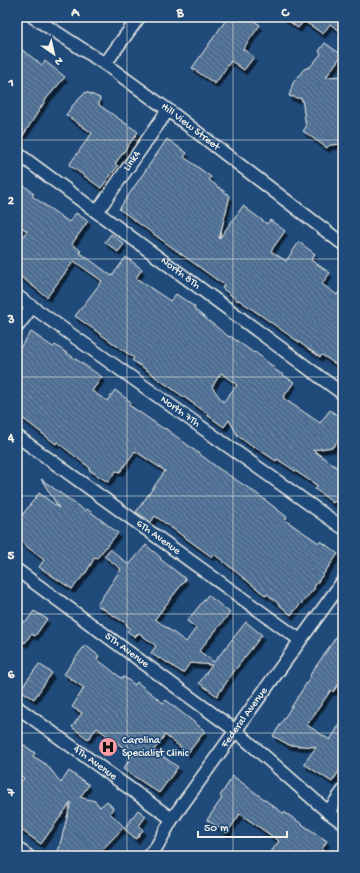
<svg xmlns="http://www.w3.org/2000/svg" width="360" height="873" viewBox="0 0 360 873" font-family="'Gochi Hand',sans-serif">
<defs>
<pattern id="building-back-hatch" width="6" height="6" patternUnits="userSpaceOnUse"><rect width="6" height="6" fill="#4d6e92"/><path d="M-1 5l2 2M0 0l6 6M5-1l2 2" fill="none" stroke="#708aa6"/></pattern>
<filter id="shadow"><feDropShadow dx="2.5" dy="4.5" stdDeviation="0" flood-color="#0009"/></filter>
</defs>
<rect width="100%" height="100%" fill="#1f4a7a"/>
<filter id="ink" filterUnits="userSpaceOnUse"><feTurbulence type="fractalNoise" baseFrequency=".025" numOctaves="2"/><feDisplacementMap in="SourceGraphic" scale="8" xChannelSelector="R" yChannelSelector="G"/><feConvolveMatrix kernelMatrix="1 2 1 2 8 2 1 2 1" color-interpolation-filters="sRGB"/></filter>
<g filter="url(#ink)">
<g fill="url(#building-back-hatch)" stroke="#f4f1e8" fill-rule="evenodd" filter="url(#shadow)">
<path d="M 228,17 L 248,17 L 260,25 L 243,49 L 254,57 L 244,70 L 231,61 L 215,84 L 192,68 Z"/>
<path d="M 283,17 L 343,17 L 343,33 L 330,24 L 323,34 L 304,21 L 298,28 Z"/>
<path d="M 325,43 L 342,55 L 326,77 L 343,76 L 343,144 L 330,145 L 327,148 L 303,131 L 306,127 L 302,99 L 289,96 L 293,83 L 304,69 L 310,67 L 321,54 L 319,51 Z"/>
<path d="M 17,46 L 42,65 L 45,61 L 65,77 L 47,98 L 17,145 Z"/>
<path d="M 86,92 L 100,98 L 99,105 L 138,132 L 115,164 L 118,166 L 101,188 L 69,165 L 92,133 L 66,115 L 73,105 Z"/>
<path d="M 167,139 L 187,153 L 184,157 L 211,177 L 209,180 L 230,196 L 219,239 L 243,206 L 267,224 L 270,220 L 285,231 L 271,251 L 286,261 L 299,242 L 315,254 L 311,260 L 330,273 L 322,284 L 337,295 L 343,286 L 343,369 L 322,355 L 320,357 L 239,300 L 238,301 L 222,288 L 224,285 L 119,209 Z"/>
<path d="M 17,179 L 34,194 L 32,196 L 69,222 L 76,213 L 88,221 L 72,244 L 81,251 L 79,252 L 112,276 L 126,257 L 142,269 L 136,278 L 170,301 L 176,294 L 195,307 L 194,309 L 229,337 L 230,336 L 254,353 L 255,352 L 275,368 L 274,369 L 294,382 L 283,398 L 320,423 L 330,410 L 343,420 L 343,424 L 338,430 L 343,434 L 333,447 L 313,450 L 343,472 L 343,507 L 334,501 L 333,503 L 315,489 L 318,486 L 277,459 L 276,461 L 255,447 L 254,448 L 238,436 L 229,420 L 224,427 L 207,415 L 208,414 L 154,376 L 154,375 L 132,360 L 134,358 L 75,316 L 102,281 L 74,261 L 47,297 L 17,274 L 17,245 L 27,231 L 17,224 ZM 221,373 L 237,385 L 223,402 L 212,387 Z"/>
<path d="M 111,234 L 124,244 L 118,252 L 105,242 Z"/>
<path d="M 31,332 L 53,347 L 55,345 L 102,377 L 92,391 L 107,401 L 115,390 L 131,402 L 129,405 L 164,429 L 165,428 L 218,468 L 256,493 L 287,517 L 285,520 L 319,543 L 321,541 L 338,554 L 314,587 L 315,588 L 291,615 L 267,594 L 266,596 L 214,554 L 212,557 L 155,516 L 151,522 L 136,512 L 165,471 L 135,451 L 120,472 L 116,471 L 108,482 L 89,470 L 90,468 L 57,442 L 56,444 L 17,414 L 17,352 Z"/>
<path d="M 41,479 L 85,511 L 87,509 L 118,533 L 97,558 L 95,557 L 87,571 L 72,589 L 39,567 L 44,560 L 17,539 L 17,522 L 39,493 L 59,508 Z"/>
<path d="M 146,545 L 161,558 L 160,559 L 186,579 L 155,619 L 186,642 L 196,628 L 187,621 L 208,595 L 230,613 L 199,651 L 214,662 L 246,622 L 262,635 L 235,670 L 217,696 L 199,683 L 212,665 L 190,663 L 183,673 L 160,658 L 159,659 L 151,653 L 156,646 L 139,633 L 135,637 L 127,631 L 130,628 L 126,625 L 127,624 L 97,605 L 121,569 L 104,556 L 110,549 L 129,565 Z"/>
<path d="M 34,611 L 47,619 L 35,636 L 31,634 L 25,643 L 17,637 L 17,626 L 21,620 L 26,622 Z"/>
<path d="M 343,627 L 343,678 L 333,692 L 331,690 L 307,725 L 330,740 L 343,719 L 343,765 L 332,782 L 304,764 L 316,747 L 289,745 L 273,736 L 311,676 L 310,675 Z"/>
<path d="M 85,645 L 99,656 L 97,659 L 121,678 L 124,677 L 135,685 L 137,682 L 163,703 L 166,700 L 205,731 L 188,753 L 165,735 L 154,750 L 178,767 L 159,793 L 123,769 L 133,755 L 97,728 L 88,739 L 72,727 L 82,713 L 72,707 L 84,688 L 64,674 Z"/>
<path d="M 39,664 L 52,673 L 34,699 L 20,690 Z"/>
<path d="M 17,740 L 35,753 L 33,756 L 47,765 L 61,783 L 69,771 L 89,785 L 80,797 L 95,801 L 100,807 L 107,801 L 113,808 L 110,813 L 124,827 L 102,850 L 109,856 L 57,856 L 71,802 L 41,844 L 17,827 L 17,787 L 24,778 L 17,773 Z"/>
<path d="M 233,776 L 284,814 L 284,812 L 327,841 L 322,849 L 331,856 L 268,856 L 279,841 L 240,814 L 227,833 L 207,820 L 222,798 L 220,796 Z"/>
<path d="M 138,810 L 146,816 L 139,826 L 143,830 L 136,839 L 124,829 Z"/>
</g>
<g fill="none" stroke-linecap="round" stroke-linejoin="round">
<g stroke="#f4f1e8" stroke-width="15">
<g id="minor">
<path id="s1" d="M 33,17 L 105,64 L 168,110 L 343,244"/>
<path d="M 105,64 L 139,17"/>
<path id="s2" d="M 17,153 L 343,394"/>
<path id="s3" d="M 97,212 L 168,110"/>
<path id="s4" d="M 17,296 L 343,528"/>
<path d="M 17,327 L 32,307"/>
<path id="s5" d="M 17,436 L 300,640"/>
<path id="s6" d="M 17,570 L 236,731 L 328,812 L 343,823"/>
<path id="s7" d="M 17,707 L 172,819"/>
<path d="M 328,812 L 343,791"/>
<path d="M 17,848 L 28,856"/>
<path id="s8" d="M 148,856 L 157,846 L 172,819 L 343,581"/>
</g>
</g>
<use href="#minor" stroke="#1f4a7a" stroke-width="12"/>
</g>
</g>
<path fill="none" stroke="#f4f1e8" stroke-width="1" stroke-opacity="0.55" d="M 127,17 L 127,856M 233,17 L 233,856M 17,140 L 343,140M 17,259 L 343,259M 17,377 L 343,377M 17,496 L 343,496M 17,614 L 343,614M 17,733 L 343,733"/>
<defs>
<g id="hospital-disc" transform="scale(1)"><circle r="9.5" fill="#ff9aa2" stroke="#1f4a7a"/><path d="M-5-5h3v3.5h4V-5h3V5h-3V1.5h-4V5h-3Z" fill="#111"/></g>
</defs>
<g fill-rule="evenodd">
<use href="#hospital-disc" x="108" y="747"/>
</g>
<g text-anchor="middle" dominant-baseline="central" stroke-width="3" stroke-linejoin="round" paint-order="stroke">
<g font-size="11" fill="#f4f1e8" stroke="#1f4a7a">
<text stroke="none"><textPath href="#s1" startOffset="192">Hill View Street</textPath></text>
<text stroke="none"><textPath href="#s3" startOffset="62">Link4</textPath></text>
<text stroke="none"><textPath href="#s2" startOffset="203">North 8Th</textPath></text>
<text stroke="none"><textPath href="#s4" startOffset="200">North 7Th</textPath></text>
<text stroke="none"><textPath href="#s5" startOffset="174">6Th Avenue</textPath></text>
<text stroke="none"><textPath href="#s6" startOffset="136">5Th Avenue</textPath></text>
<text stroke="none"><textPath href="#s8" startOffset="169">Federal Avenue</textPath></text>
<text stroke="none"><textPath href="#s7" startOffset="96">4Th Avenue</textPath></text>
</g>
<g font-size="11" fill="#f4f1e8" stroke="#1f4a7a" text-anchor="start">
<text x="122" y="741">Carolina<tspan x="122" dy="13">Specialist Clinic</tspan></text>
</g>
</g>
<rect width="360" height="873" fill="none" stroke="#1f4a7a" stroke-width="44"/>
<g transform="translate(54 54) rotate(146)" stroke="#1f4a7a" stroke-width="3" paint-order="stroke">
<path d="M0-3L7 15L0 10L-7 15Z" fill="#f4f1e8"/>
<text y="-6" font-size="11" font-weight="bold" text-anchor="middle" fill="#f4f1e8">N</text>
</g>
<path d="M198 831v6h89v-6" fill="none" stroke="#f4f1e8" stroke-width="2"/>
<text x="204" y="831" font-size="12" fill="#f4f1e8" stroke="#1f4a7a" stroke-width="3" paint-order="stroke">50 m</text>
<rect x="22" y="22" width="316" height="829" fill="none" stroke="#f4f1e8" stroke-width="1.5"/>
<g font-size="13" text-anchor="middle" font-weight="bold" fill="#f4f1e8">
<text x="75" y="16">A</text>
<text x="180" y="16">B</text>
<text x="285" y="16">C</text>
<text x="11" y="86">1</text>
<text x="11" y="204">2</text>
<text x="11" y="323">3</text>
<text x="11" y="441">4</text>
<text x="11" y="559">5</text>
<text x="11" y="678">6</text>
<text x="11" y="796">7</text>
</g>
</svg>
